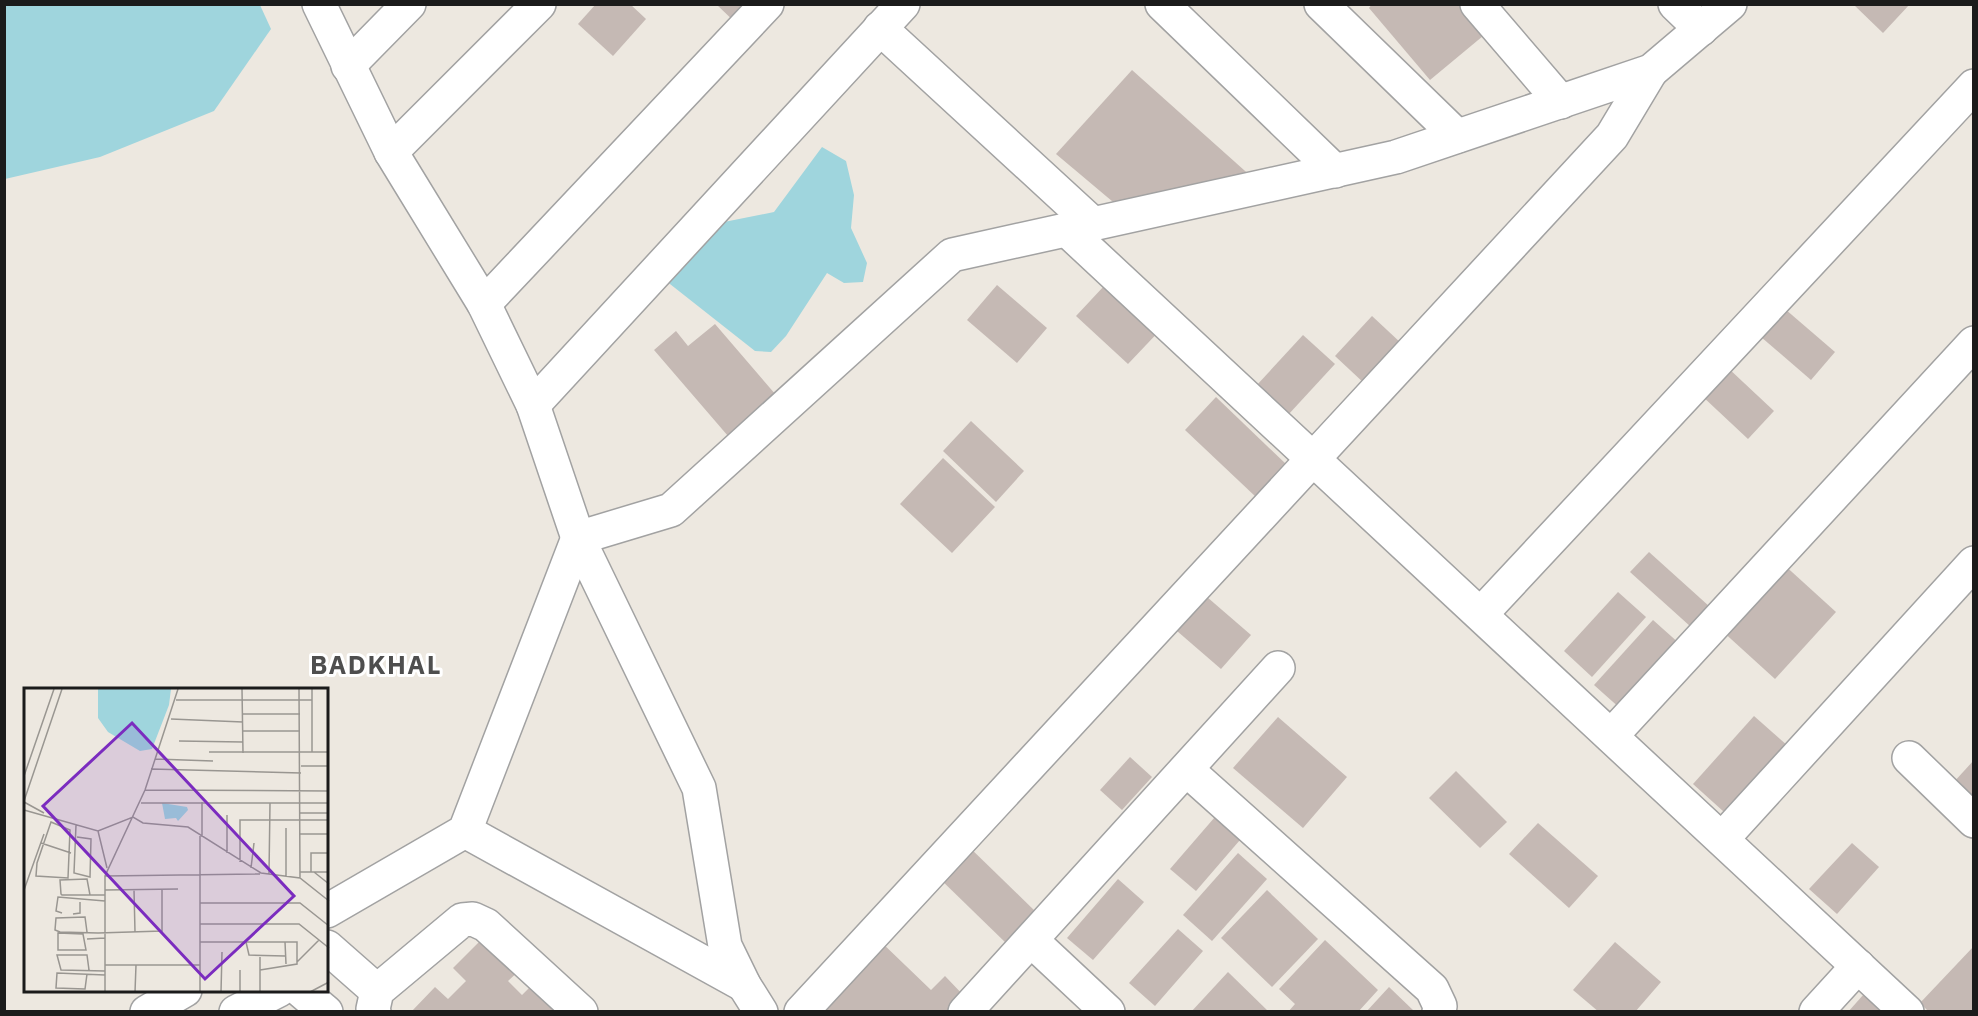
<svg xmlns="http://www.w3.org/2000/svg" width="1978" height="1016" viewBox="0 0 1978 1016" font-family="'IBM Plex Sans',sans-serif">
<rect width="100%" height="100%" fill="#ede8e0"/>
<g fill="#9fd5dd">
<path d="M 5,4 L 260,5 L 271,29 L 214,111 L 100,157 L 5,179 Z"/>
<path d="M 822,147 L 846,161 L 854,195 L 851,228 L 867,263 L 863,282 L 844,283 L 827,273 L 786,336 L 771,352 L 755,351 L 656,273 L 719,223 L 774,212 Z"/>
</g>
<g fill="#c5b9b4">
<path d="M 596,4 L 630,4 L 646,19 L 613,56 L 578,24 Z"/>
<path d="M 716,4 L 759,4 L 739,26 Z"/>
<path d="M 1372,4 L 1467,4 L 1489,31 L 1430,80 L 1369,8 Z"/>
<path d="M 1853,4 L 1910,4 L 1883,33 Z"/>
<path d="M 1132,70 L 1254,179 L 1125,212 L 1056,154 Z"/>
<path d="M 997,285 L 1047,328 L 1017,363 L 967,320 Z"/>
<path d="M 1105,285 L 1165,325 L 1128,364 L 1076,316 Z"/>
<path d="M 1785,309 L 1835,352 L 1811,380 L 1761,337 Z"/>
<path d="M 1372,316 L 1402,344 L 1365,384 L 1335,356 Z"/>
<path d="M 715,324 L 776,395 L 728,436 L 654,350 L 676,331 L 688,346 Z"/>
<path d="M 1303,335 L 1335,364 L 1288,415 L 1256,386 Z"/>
<path d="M 1727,367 L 1774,411 L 1748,439 L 1701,395 Z"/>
<path d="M 1216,397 L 1287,465 L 1257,498 L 1185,430 Z"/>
<path d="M 971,421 L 1024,471 L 996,502 L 943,451 Z"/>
<path d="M 943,458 L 995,507 L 952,553 L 900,504 Z"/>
<path d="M 1649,552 L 1710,607 L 1691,627 L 1630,572 Z"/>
<path d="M 1781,562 L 1836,612 L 1775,679 L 1720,629 Z"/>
<path d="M 1618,592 L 1646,617 L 1592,677 L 1564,651 Z"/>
<path d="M 1207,597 L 1251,635 L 1221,669 L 1177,631 Z"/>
<path d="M 1653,620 L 1681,645 L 1622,710 L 1594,685 Z"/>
<path d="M 1754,716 L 1796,753 L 1734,821 L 1693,784 Z"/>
<path d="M 1278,717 L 1347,777 L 1303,828 L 1233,768 Z"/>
<path d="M 1130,757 L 1152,777 L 1122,810 L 1100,790 Z"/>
<path d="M 1974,760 L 1974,801 L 1953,783 Z"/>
<path d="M 1456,771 L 1507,822 L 1480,848 L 1429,798 Z"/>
<path d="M 1221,810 L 1246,833 L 1196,891 L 1170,869 Z"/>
<path d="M 1538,823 L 1598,876 L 1569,908 L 1509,854 Z"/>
<path d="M 965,843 L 1038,914 L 1008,945 L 935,874 Z"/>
<path d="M 1852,843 L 1879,867 L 1837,914 L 1809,889 Z"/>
<path d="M 1238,853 L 1267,879 L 1212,941 L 1183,915 Z"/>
<path d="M 1118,879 L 1144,902 L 1093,960 L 1067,938 Z"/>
<path d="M 1267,890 L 1318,939 L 1272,987 L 1221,938 Z"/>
<path d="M 1178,929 L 1203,951 L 1155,1006 L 1129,983 Z"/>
<path d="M 487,934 L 522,968 L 508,981 L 522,995 L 536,981 L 567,1012 L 411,1012 L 435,987 L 448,999 L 466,981 L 453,968 Z"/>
<path d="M 879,940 L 931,990 L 945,976 L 966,998 L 953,1012 L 810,1012 Z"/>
<path d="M 1325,940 L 1378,990 L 1358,1012 L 1288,1012 L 1295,1004 L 1279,989 Z"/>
<path d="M 1615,942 L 1661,982 L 1635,1012 L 1599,1012 L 1573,990 Z"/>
<path d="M 1974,946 L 1974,1012 L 1929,1012 L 1920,1003 Z"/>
<path d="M 1228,972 L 1269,1012 L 1191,1012 Z"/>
<path d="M 1389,987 L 1415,1012 L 1366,1012 Z"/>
<path d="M 1864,994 L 1884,1012 L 1848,1012 Z"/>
</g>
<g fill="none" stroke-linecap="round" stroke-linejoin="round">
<g stroke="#a2a2a2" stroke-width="36">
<g id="minor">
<path d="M 319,4 L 391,152 L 484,304 L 533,405 L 578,538 L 699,788 L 725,946 L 744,985 L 761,1012"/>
<path d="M 1162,4 L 1335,171"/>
<path d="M 1321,4 L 1457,136"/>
<path d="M 1477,4 L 1561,102"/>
<path d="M 1675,4 L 1701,29"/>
<path d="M 880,28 L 1093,224"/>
<path d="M 348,66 L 409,4"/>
<path d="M 391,152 L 539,4"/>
<path d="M 1067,230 L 1907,1012"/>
<path d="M 484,304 L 767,4"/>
<path d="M 533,405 L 903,4"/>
<path d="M 1481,614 L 1974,86"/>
<path d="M 1611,736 L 1974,343"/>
<path d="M 1909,758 L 1974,821"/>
<path d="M 1187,770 L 1432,989 L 1440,1006 L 1439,1012"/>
<path d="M 465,831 L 744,985"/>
<path d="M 1722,839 L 1974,563"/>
<path d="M 327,911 L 465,831 L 578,538 L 671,510 L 952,255 L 1396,157 L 1651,71 L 1730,4"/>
<path d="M 1031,940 L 1108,1012"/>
<path d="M 327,947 L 377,991"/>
<path d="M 300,990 L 326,1012"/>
<path d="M 147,1012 L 185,990"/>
<path d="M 236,1012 L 279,990"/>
<path d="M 374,1012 L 373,1009 L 377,991 L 462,920 L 473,919 L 486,925 L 581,1012"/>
<path d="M 801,1012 L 1612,136 L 1651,71"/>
<path d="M 965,1012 L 1278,668"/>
<path d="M 1816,1012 L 1858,966"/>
</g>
</g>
<use href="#minor" stroke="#fff" stroke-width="33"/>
</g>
<g text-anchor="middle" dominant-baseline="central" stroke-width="6" stroke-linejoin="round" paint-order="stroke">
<g font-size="26" font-weight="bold" letter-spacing="1.5" fill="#4e4e4e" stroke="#fff">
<text x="376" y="664">BADKHAL</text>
</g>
</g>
<g transform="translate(24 688)">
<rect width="304" height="304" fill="#ede8e0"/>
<path d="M 74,1 L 147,1 L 145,17 L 128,61 L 116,63 L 84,44 L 74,30 ZM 138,115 L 163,119 L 164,122 L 154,133 L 152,130 L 141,131 Z" fill="#9fd5dd"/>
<path fill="none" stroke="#999691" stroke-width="1.5" d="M 218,1 L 219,65M 275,1 L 276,190M 288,1 L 288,64M 152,12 L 288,12M 219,26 L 276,26M 147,31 L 219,34M 219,43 L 276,43M 155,53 L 219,54M 185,64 L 305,64M 131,71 L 189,73M 277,78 L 305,78M 127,81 L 277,85M 0,88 L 30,1M 121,102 L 305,103M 0,113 L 38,1M 0,114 L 20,125M 178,114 L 178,149M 117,115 L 305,115M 0,122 L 74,143 L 109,129 L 119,135 L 164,139 L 237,185 L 276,190 L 305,213M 276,125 L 305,125M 27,134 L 46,142 L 44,190 L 12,188 L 13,175 ZM 52,137 L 50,185 L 66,189 L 67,151 L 53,149M 74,143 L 83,180M 276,146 L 305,146M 176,148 L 176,304M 17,155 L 47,165M 203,165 L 203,127M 216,174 L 216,132 L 305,132M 227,180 L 230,155M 276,184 L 305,184M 287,184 L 287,165 L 305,165M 290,184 L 305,196M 245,186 L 246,115M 81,188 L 236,186M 262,188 L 262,140M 0,202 L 20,146M 81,202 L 154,201M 110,202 L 111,244M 66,207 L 63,191 L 36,192 L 37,206 L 38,207 L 81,207M 176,215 L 276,215 L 305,238M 38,225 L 32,223 L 34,209 L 81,213M 49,226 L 56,225 L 56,214M 176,236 L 275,236 L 305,260M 63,244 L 61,229 L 32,230 L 31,242 L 36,244 L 74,245 L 138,243 L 138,202M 34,245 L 59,246 L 62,262 L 34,262 ZM 63,251 L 81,250M 176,254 L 273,254 L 273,276 L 236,282M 222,254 L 225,267 L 261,268M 261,254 L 262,276M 273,274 L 295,252M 81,277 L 176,277M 65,282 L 63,267 L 33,267 L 37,282 L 81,283M 63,286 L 61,301 L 32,300 L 33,285 L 81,287M 81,304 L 81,188 L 121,102 L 154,1M 111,304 L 112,277M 197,304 L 198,264M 216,304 L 216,282M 236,304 L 236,269M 286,304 L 305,294"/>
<path fill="#7b2cbf" fill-opacity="0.15" stroke="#7b2cbf" stroke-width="3" d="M 108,35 L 270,208 L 181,291 L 19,118 Z"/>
<rect width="304" height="304" fill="none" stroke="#1b1b1b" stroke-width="3"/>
</g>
<rect width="1978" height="1016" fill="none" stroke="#1b1b1b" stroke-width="12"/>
</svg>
